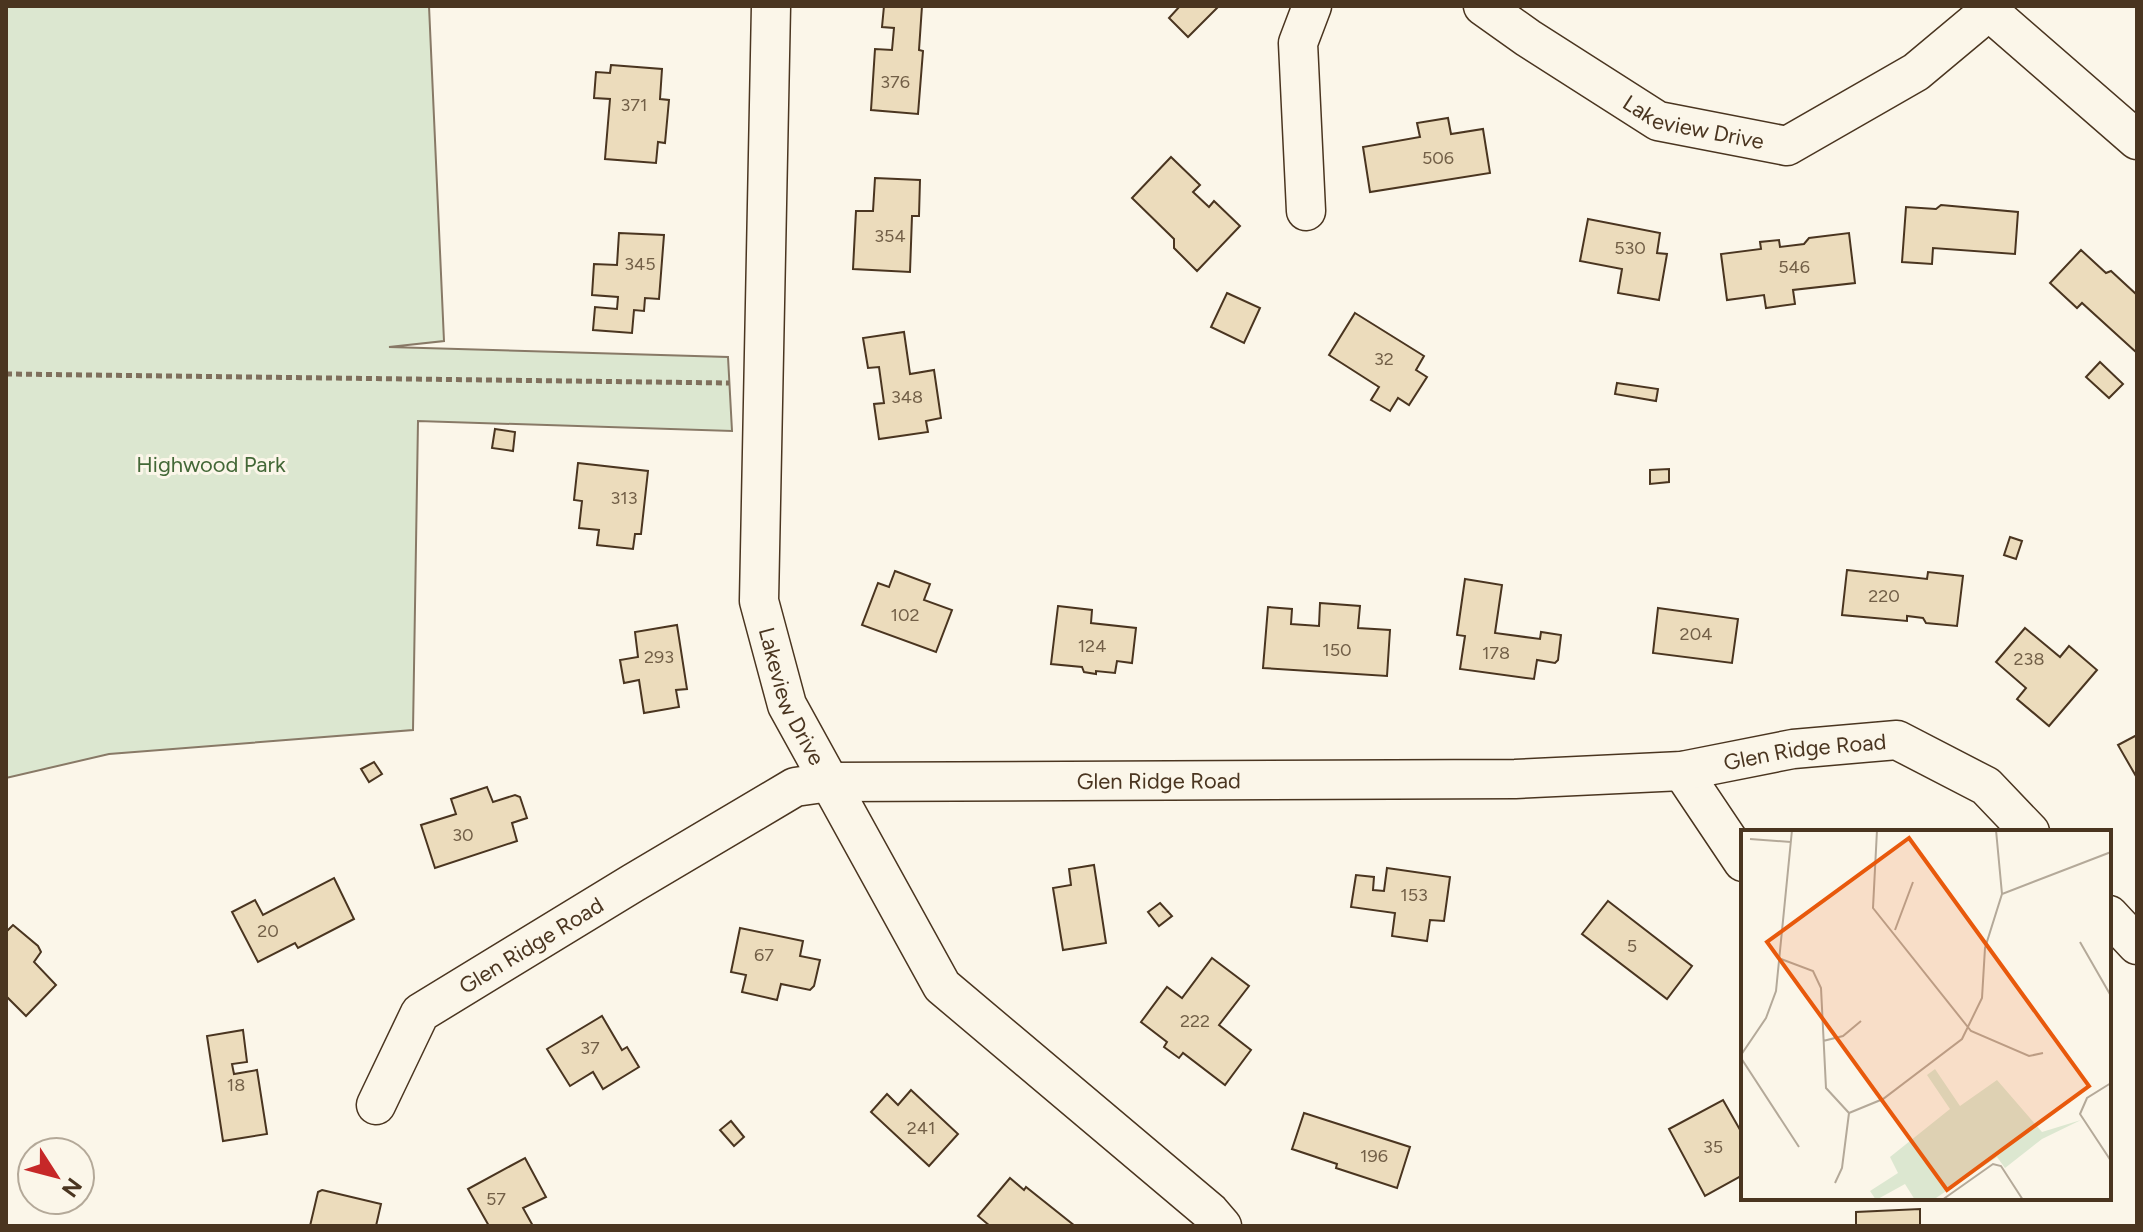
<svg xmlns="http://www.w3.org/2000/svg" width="2143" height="1232" viewBox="0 0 2143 1232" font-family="Figtree,sans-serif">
<rect width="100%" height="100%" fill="#fbf6e9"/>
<path fill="#dce7d0" stroke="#887966" stroke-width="2" d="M 6,6 L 429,6 L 444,341 L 389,347 L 728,357 L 732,431 L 418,421 L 413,730 L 109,754 L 6,778 Z"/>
<g fill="#ecdcbc" stroke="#4a3520" stroke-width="2">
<path d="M 884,6 L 922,6 L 919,50 L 923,51 L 918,114 L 871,110 L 875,49 L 892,50 L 894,28 L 882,27 Z"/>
<path d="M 1180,6 L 1219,6 L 1188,37 L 1169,18 Z"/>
<path d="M 611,65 L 662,69 L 660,99 L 669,100 L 665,143 L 658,142 L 656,163 L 605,159 L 610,99 L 594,98 L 596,72 L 610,73 Z"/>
<path d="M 1448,118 L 1451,134 L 1483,129 L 1490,173 L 1370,192 L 1363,147 L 1420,137 L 1417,123 Z"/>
<path d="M 1171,157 L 1200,185 L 1193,192 L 1209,207 L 1214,201 L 1240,226 L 1197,271 L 1174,248 L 1174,239 L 1132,198 Z"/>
<path d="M 875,178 L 920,180 L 919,216 L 912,216 L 910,272 L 853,269 L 856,211 L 873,211 Z"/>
<path d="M 1941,205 L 2018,212 L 2015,254 L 1933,248 L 1932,264 L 1902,262 L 1906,207 L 1936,209 Z"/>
<path d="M 1588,219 L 1660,233 L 1657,253 L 1667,254 L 1659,300 L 1618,293 L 1622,269 L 1580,261 Z"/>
<path d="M 619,233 L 664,235 L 659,299 L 645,298 L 644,311 L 634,310 L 632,333 L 593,330 L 595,307 L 617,309 L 618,297 L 592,295 L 594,264 L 617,265 Z"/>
<path d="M 1849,233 L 1855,283 L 1793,290 L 1795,304 L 1766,308 L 1764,295 L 1727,300 L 1721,254 L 1761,249 L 1760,242 L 1779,240 L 1780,247 L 1804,244 L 1809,238 Z"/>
<path d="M 2081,250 L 2106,273 L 2111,271 L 2137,295 L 2137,353 L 2082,303 L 2077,308 L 2050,283 Z"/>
<path d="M 1227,293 L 1260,308 L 1244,343 L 1211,327 Z"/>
<path d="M 1355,313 L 1424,356 L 1416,370 L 1427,377 L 1409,405 L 1398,398 L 1390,411 L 1371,400 L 1379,387 L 1329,355 Z"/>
<path d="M 904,332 L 910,374 L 934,370 L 941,418 L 926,421 L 928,432 L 879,439 L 874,404 L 884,403 L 879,367 L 868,368 L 863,338 Z"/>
<path d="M 2100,362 L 2123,384 L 2109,398 L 2086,377 Z"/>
<path d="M 1617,383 L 1658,389 L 1656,401 L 1615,394 Z"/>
<path d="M 495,429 L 515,432 L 513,451 L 492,448 Z"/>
<path d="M 578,463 L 648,471 L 641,534 L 635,534 L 633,549 L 597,545 L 599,530 L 579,528 L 582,501 L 574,500 Z"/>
<path d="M 1669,469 L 1669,482 L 1650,484 L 1650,470 Z"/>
<path d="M 2010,537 L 2022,541 L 2016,559 L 2004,555 Z"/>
<path d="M 1847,570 L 1927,579 L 1928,572 L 1963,576 L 1957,626 L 1926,623 L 1923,618 L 1907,616 L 1907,621 L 1842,615 Z"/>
<path d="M 895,571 L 930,584 L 924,600 L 952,610 L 936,652 L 862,625 L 878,583 L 889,587 Z"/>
<path d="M 1465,579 L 1502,585 L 1495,633 L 1540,639 L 1541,632 L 1561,635 L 1558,660 L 1555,663 L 1537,660 L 1534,679 L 1460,669 L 1465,636 L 1457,635 Z"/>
<path d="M 1320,603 L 1360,606 L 1358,628 L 1390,630 L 1387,676 L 1263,668 L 1268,607 L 1292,609 L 1291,624 L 1319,626 Z"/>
<path d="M 1058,606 L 1092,610 L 1091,623 L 1136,628 L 1132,663 L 1117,661 L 1115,673 L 1096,671 L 1096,674 L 1084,672 L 1082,667 L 1051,664 Z"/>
<path d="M 1658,608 L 1738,619 L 1732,663 L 1653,653 Z"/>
<path d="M 677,625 L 687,689 L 676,690 L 679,707 L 644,713 L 639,680 L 624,683 L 620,660 L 638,657 L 635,632 Z"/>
<path d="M 2025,628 L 2060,657 L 2069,646 L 2097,670 L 2049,726 L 2017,699 L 2026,688 L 1996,662 Z"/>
<path d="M 2137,735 L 2137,778 L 2118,745 Z"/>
<path d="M 374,762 L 382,774 L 369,782 L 361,769 Z"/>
<path d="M 487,787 L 493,802 L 515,795 L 520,797 L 527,818 L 512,823 L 517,841 L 435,868 L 421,825 L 456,814 L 451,799 Z"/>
<path d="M 1094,865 L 1106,943 L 1063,950 L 1053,888 L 1071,885 L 1069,869 Z"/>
<path d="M 1387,868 L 1450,877 L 1444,921 L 1430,920 L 1427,941 L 1392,936 L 1395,913 L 1351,907 L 1356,875 L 1374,877 L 1373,890 L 1384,891 Z"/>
<path d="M 334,878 L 354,919 L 298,948 L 295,943 L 258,962 L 232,912 L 255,900 L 263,915 Z"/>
<path d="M 1608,901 L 1692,966 L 1667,999 L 1582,934 Z"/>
<path d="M 1160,903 L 1172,916 L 1159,926 L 1148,912 Z"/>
<path d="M 13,925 L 38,946 L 41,952 L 34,962 L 56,985 L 26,1016 L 6,996 L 6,932 Z"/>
<path d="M 740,928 L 803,941 L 800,956 L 820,960 L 814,986 L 810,990 L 781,984 L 777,1000 L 742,992 L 746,975 L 731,972 Z"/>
<path d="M 1212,958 L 1249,986 L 1219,1025 L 1251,1050 L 1225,1085 L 1183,1053 L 1179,1058 L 1164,1047 L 1167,1042 L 1141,1022 L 1167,987 L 1182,998 Z"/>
<path d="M 602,1016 L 622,1050 L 627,1047 L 639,1067 L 603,1089 L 593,1072 L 570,1086 L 547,1049 Z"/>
<path d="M 243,1030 L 247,1062 L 232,1064 L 234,1074 L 257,1070 L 267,1134 L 223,1141 L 207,1036 Z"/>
<path d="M 911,1090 L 958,1134 L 929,1166 L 871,1112 L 887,1094 L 898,1105 Z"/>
<path d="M 1723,1100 L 1743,1135 L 1743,1175 L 1705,1196 L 1669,1129 Z"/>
<path d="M 1304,1113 L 1410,1147 L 1397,1188 L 1336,1168 L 1337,1164 L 1292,1149 Z"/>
<path d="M 731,1121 L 744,1137 L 734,1146 L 720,1130 Z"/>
<path d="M 525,1158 L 546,1197 L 523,1208 L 533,1226 L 489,1226 L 468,1189 Z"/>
<path d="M 1010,1178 L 1024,1190 L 1026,1187 L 1075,1226 L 990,1226 L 978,1216 Z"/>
<path d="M 322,1190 L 381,1204 L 376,1226 L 310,1226 L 318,1192 Z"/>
<path d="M 1920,1209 L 1920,1226 L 1856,1226 L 1856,1212 Z"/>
</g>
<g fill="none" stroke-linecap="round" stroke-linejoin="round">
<g stroke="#4a3520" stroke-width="41">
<g id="minor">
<path id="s1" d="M 771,6 L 759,601 L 787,705 L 942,986 L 1210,1212 L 1222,1226"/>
<path id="s2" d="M 1483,6 L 1528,38 L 1658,121 L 1787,146 L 1916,72 L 1989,11"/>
<path d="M 1983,6 L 2137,140"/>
<path d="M 1306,211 L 1298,43 L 1312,6"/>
<path d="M 1682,771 L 1743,862"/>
<path d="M 2109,915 L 2137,945"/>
<path id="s3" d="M 376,1105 L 420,1013 L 633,883 L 795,787 L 830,782 L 1515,779 L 1682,771 L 1793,749 L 1897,740 L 1986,786 L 2030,832"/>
</g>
</g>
<path stroke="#7f6f5c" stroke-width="5" stroke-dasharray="6 4" stroke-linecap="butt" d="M 6,374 L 729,383"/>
<use href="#minor" stroke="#fbf6e9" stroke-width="38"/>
</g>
<g text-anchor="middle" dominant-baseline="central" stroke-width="6" stroke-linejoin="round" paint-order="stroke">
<g font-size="18" fill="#725f47">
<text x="895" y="82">376</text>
<text x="634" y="105">371</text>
<text x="1438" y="158">506</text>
<text x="890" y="236">354</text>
<text x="1630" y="248">530</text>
<text x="640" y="264">345</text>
<text x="1794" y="267">546</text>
<text x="1384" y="359">32</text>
<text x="907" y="397">348</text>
<text x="624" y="498">313</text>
<text x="1884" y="596">220</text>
<text x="905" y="615">102</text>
<text x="1696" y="634">204</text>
<text x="1092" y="646">124</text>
<text x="1337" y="650">150</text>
<text x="1496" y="653">178</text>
<text x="659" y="657">293</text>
<text x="2029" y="659">238</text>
<text x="463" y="835">30</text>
<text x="1414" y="895">153</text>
<text x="268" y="931">20</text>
<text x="1632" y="946">5</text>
<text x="764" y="955">67</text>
<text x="1195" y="1021">222</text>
<text x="590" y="1048">37</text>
<text x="236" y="1085">18</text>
<text x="921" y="1128">241</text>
<text x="1713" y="1147">35</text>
<text x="1374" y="1156">196</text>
<text x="496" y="1199">57</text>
</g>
<g font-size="22" fill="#4a3520" stroke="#fbf6e9">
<text stroke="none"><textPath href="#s2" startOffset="244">Lakeview Drive</textPath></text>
<text stroke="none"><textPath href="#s1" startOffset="696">Lakeview Drive</textPath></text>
<text stroke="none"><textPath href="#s3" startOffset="1552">Glen Ridge Road</textPath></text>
<text stroke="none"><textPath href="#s3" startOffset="904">Glen Ridge Road</textPath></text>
<text stroke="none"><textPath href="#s3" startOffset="232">Glen Ridge Road</textPath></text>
</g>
<g font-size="22" fill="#436837" stroke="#fbf6e9">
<text x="211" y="464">Highwood Park</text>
</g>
</g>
<g transform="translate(1741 830)">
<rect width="370" height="370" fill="#fbf6e9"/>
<path d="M 194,239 L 219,276 L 256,250 L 301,302 L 340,290 L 301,309 L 264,338 L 256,327 L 192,370 L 174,370 L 164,354 L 135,370 L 129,361 L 157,343 L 149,327 L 209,279 L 186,245 Z" fill="#dce7d0"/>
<path fill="none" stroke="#b4a999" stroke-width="2" d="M 136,0 L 132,78 L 230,201 L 288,226 L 302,223M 255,0 L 261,64M 9,9 L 50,12M 154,100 L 172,52M 339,112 L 370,166M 40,129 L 72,141 L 80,158 L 85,258 L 108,283M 82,211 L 102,206 L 120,191M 0,225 L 25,188 L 35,161 L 51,0M 0,228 L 58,317M 370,253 L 346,268 L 339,284 L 370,331M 108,283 L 142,269 L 221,209 L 241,168 L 244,118 L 261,64 L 370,22M 94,353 L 101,338 L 108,283M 201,370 L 252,334 L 260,336 L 282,370"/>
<path fill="#e8590c" fill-opacity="0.15" stroke="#e8590c" stroke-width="4" d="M 168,8 L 348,256 L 206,360 L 26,112 Z"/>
<rect width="370" height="370" fill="none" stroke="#4a3520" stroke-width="4"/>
</g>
<rect width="2143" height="1232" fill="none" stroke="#4a3520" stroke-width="16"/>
<g transform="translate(56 1176) rotate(126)"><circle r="38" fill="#fbf6e9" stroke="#b4a999" stroke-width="2"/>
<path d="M0-6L14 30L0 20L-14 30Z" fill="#c62828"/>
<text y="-12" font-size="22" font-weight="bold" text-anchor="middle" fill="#4a3520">N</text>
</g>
</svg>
